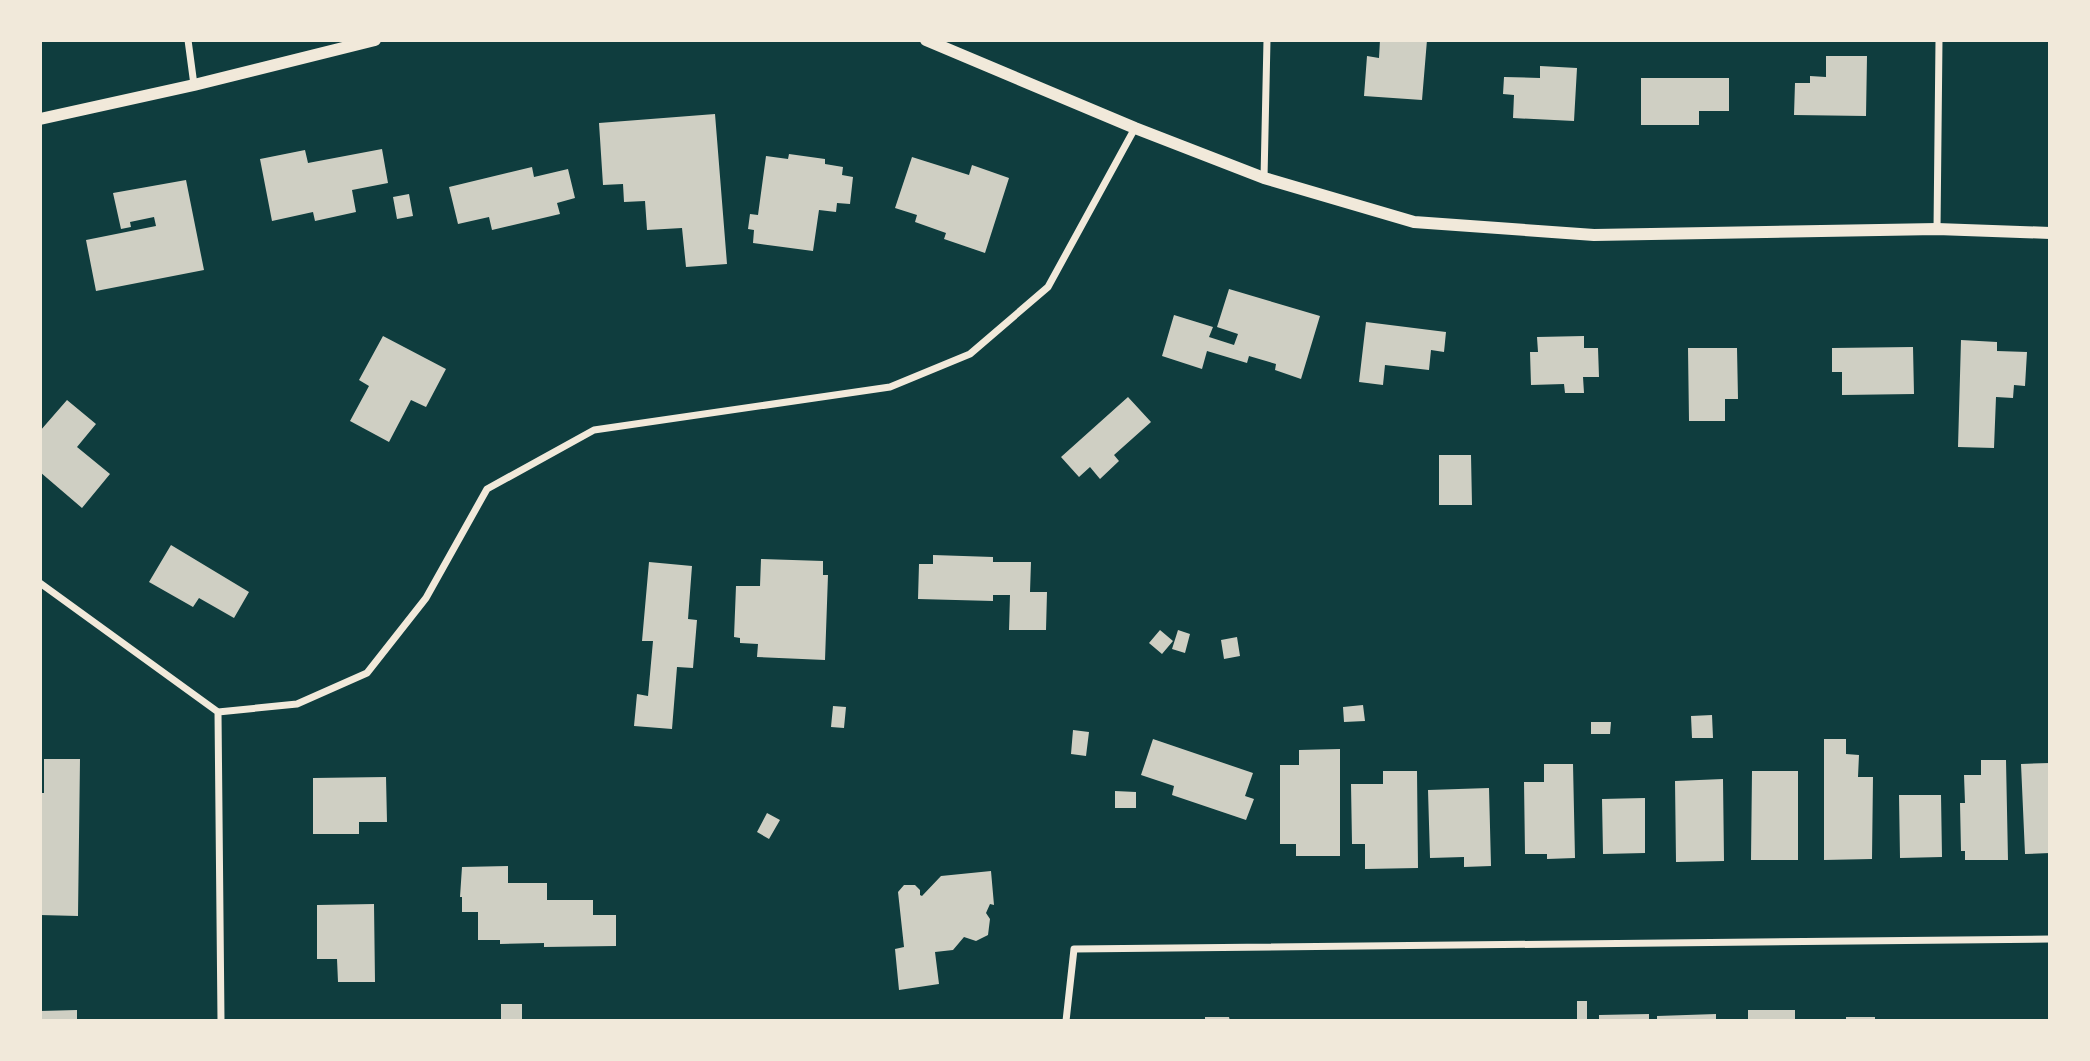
<svg xmlns="http://www.w3.org/2000/svg" width="2090" height="1061" font-family="'Noto Sans',sans-serif">
	<rect width="100%" height="100%" fill="#0f3d3e"/>
	<path fill="#cfcfc3" d="M1380 40H1427L1422 100 1364 96 1367 56 1379 58Z
		M1826 56H1867L1866 116 1794 115 1795 83H1810V76L1826 77Z
		M1540 66 1577 68 1574 121 1513 118 1514 95 1503 94 1504 77 1540 78Z
		M1641 78H1729V111H1699V125H1641Z
		M715 114 727 264 686 267 682 228 647 230 645 201 624 202 623 184 603 185 599 123Z
		M382 149 388 183 352 190 356 212 315 221 313 212 272 221 260 159 305 150 308 163Z
		M789 154 825 159V164L843 167 842 175 853 177 850 204 837 203 836 212 819 210 813 251 753 243 754 230 748 229 750 214 758 215 766 156 788 159Z
		M912 157 969 175 972 165 1009 178 985 253 944 239 946 233 915 222 917 215 895 208Z
		M532 167 534 177 568 169 575 198 557 203 560 214 492 230 489 217 458 224 449 187Z
		M186 180 204 270 96 291 86 240 156 226 154 217 130 222 131 227 121 229 113 193Z
		M409 194 413 216 397 219 393 197Z
		M1229 289 1320 316 1301 379 1275 370 1276 364 1249 356 1247 363 1207 351 1202 369 1162 356 1174 315 1213 327 1209 337 1234 345 1238 334 1217 327Z
		M1366 322 1446 332 1444 352 1431 350 1429 370 1385 365 1383 385 1359 382Z
		M383 336 446 369 426 407 411 400 389 442 350 421 369 386 359 380Z
		M1584 336V348H1598L1599 377H1583L1584 393H1565L1564 384 1531 385 1530 352H1538L1537 337Z
		M1961 340 1997 342V351L2027 352 2025 386 2014 385 2013 398 1996 397 1994 448 1958 447Z
		M1913 347 1914 394 1842 395V372H1832V348Z
		M1688 348H1737L1738 399H1725V421H1689Z
		M1128 397 1151 422 1114 455 1119 461 1100 479 1090 467 1079 477 1061 457Z
		M67 400 96 424 77 447 110 474 82 508 40 472V431Z
		M1439 455H1471L1472 505H1439Z
		M171 545 249 592 234 618 199 598 193 607 149 582Z
		M933 555 993 557V562H1031L1030 592H1047L1046 630H1009L1010 595H993V601L918 599 919 564H933Z
		M761 559 823 561V575H828L825 660 757 657 758 644 740 643V638L734 637 736 586H760Z
		M649 562 692 566 688 619 697 620 693 668 677 667 672 729 634 726 637 694 648 696 653 641H642Z
		M1160 630 1173 641 1162 654 1149 643Z
		M1178 630 1190 634 1185 653 1172 649Z
		M1237 637 1240 656 1224 659 1221 640Z
		M1363 705 1365 721 1344 722 1343 707Z
		M833 706 846 707 844 728 831 727Z
		M1712 715 1713 738H1692L1691 716Z
		M1591 722H1611L1610 734H1591Z
		M1073 730 1089 732 1086 756 1071 754Z
		M1153 739 1253 773 1245 796 1254 799 1246 820 1172 795 1174 786 1141 775Z
		M1824 739H1846V754L1859 755 1858 777H1873L1872 859 1824 860Z
		M1340 749V856H1296V844H1280V765H1299V750Z
		M44 759H80L78 916 40 915V793H44Z
		M1981 760H2006L2008 860H1965V851H1961L1960 803H1965L1964 775H1981Z
		M2050 763V853L2025 854 2021 764Z
		M1544 764H1573L1575 858 1547 859V854H1525L1524 782H1544Z
		M1383 771H1417L1418 868 1365 869V844H1352L1351 784H1383Z
		M1752 771H1798V860H1751Z
		M386 777 387 822H359V834H313V778Z
		M1723 779 1724 861 1676 862 1675 781Z
		M1489 788 1491 866 1464 867V857L1430 858 1428 790Z
		M1115 791 1136 792V808H1115Z
		M1899 795H1941L1942 857 1900 858Z
		M1645 798V853L1603 854 1602 799Z
		M767 813 780 820 769 839 757 832Z
		M508 866V883H547V900H593V915H616V946L544 947V943L500 944V940H478V912H462V897H460L462 867Z
		M991 871 994 905 990 904 986 913 990 919 988 935 976 941 964 937 953 950 935 952 939 984 899 990 895 949 904 947 898 892 904 885H915L920 890V895L922 896 941 876Z
		M374 904 375 982H338L337 959H317V905Z
		M1577 1001H1587V1020H1577Z
		M501 1004H522V1021H501Z
		M77 1010V1021H40V1011Z
		M1748 1010H1795V1021H1748Z
		M1649 1014V1021H1599V1015Z
		M1716 1014V1021H1657V1016Z
		M1205 1017H1229L1230 1021H1205Z
		M1846 1017H1875V1021H1846Z"/>
	<g fill="none" stroke-linecap="round" stroke-linejoin="round">
		<path stroke="#f1e9da" stroke-width="7" d="M188 40 194 85
			M1264 178 1267 40
			M1937 229 1939 40
			M40 583 218 712 297 704 367 673 426 598 487 489 594 430 890 387 970 354 1048 287 1135 128
			M218 712 221 1021
			M1066 1021 1074 949 2050 939"/>
		<path stroke="#f1e9da" stroke-width="12" d="M926 40 1135 128 1264 178 1414 222 1594 235 1937 229 2050 233
			M40 119 194 85 375 40"/>
	</g>
	<rect width="2090" height="1061" fill="none" stroke="#f1e9da" stroke-width="84"/>
</svg>
